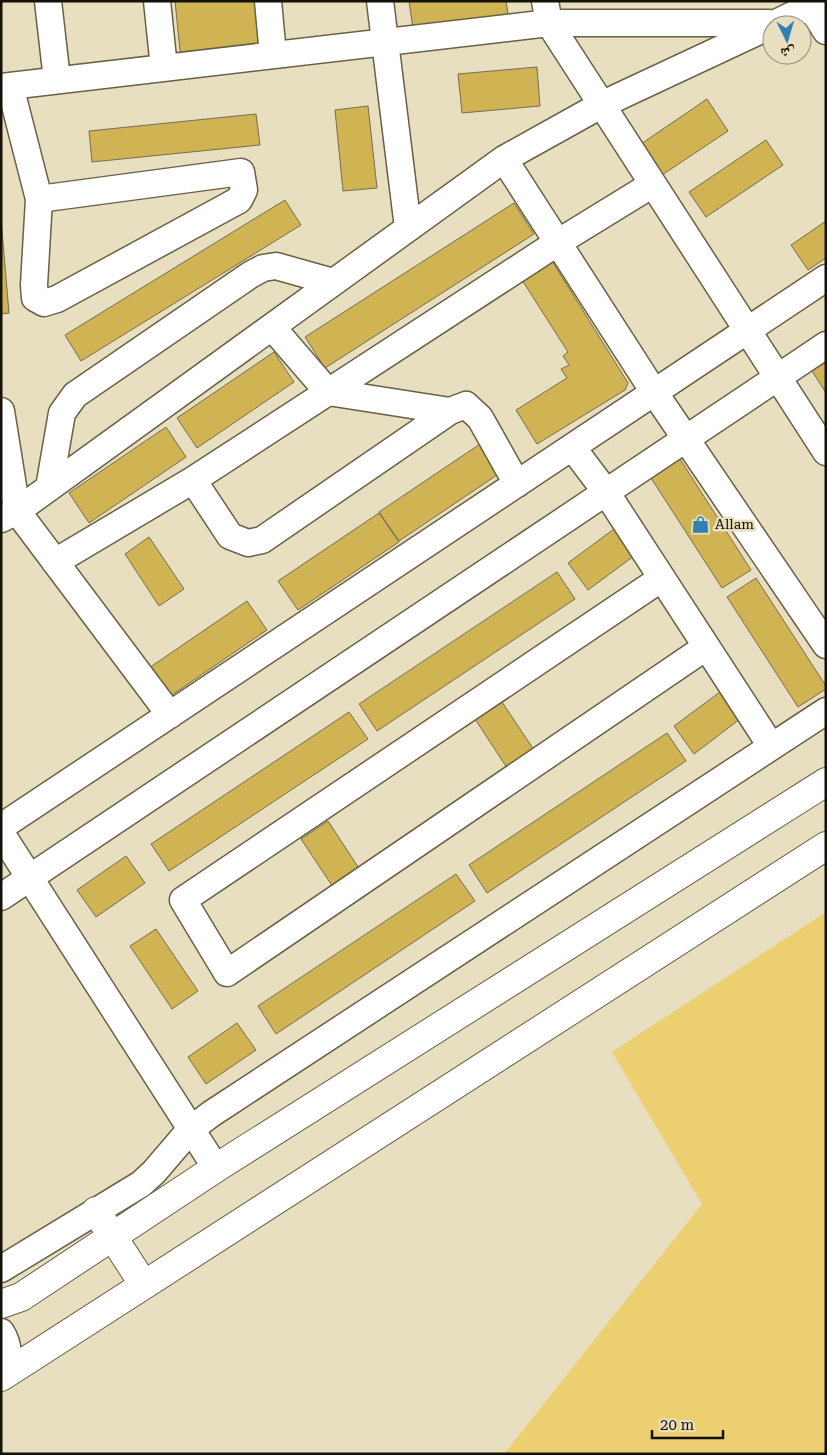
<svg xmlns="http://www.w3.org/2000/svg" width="827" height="1455" font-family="'Roboto Serif','Noto Naskh Arabic',serif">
	<rect width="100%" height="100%" fill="#e8dec0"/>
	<path fill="#ebcf70" d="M826 912V1454H504L702 1204 612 1052Z"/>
	<path fill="#d0b353" stroke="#756c51" d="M175 1H258L263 52 181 60Z
		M409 1H506L508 14 413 29Z
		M537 67 540 106 462 113 458 74Z
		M707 99 728 131 662 175 641 144Z
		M368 106 377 188 343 191 335 110Z
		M256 114 260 145 92 162 89 131Z
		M766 140 783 165 706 217 689 192Z
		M285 200 301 225 81 361 65 335Z
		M514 203 534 234 325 368 305 337Z
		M1 219 9 313 1 314Z
		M826 221V258L808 270 791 245Z
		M552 261 628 383 625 390 537 444 516 410 567 378 561 369 569 365 563 356 568 352 522 280Z
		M274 352 294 382 197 448 177 418Z
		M826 362V393L812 371Z
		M166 427 186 457 89 523 69 493Z
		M480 444 500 473 399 541 379 512Z
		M680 459 751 570 722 588 651 478Z
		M379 513 399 542 298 610 278 581Z
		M618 526 638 553 588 590 568 563Z
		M149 537 184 589 159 606 125 554Z
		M557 572 575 599 377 731 359 704Z
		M756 578 826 686V689L798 707 727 597Z
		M247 601 267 630 166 699 146 670Z
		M724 689 744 716 694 754 674 726Z
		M502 702 538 756 511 774 475 719Z
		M349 712 368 739 169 871 151 844Z
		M667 733 686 761 487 893 469 865Z
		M328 821 364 876 337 893 301 839Z
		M126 856 145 883 96 917 77 890Z
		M456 874 475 901 276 1034 258 1006Z
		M156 929 198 991 172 1009 130 946Z
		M237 1023 256 1050 206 1084 188 1057Z"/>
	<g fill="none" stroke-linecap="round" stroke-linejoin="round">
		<defs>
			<path id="minor" d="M48 1 57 80
				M157 1 164 68
				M268 1 273 55
				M380 1 408 228
				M545 1 549 23 826 452
				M810 1 811 7 826 31
				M772 25 821 1
				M10 86 39 199 241 172 244 190 239 200 57 299 44 303 35 298 34 285 39 199
				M1 87 549 23H769
				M504 159 654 392 826 645
				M272 327 328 392 450 411
				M1 411 17 511 170 715
				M572 447 606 492 771 746
				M193 480 230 536 248 543 262 540 450 411 466 405 480 418 517 484
				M49 488 62 413 75 395 250 275 263 268 276 266 333 282
				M1 519 17 511 504 159 601 105 772 25
				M55 562 193 480 557 243 653 184
				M662 578 183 900 227 973 706 647
				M1 827 826 278
				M1 833 216 1168
				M1 897 826 345
				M1 1269 141 1184 154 1172 190 1130 211 1114 826 711
				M1 1332C11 1347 8 1361 3 1376"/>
			<path id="highway" d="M96 1211 144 1285
				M1 1304 21 1297 216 1168 826 782
				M1 1377 826 846"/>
		</defs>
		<use href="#minor" stroke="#696146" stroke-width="29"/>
		<use href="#highway" stroke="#696146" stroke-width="30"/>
		<use href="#minor" stroke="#fff" stroke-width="26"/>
		<use href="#highway" stroke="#fff" stroke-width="28"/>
	</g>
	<defs>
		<symbol id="shop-bare" viewBox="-9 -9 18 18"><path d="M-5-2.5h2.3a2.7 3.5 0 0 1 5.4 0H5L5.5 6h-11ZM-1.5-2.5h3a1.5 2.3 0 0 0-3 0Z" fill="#3081b2" stroke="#e8dec0" stroke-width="2.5" paint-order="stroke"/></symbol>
	</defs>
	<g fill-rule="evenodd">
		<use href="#shop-bare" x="688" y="512" width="25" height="25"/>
	</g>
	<g text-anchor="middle" stroke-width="5" stroke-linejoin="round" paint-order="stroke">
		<g font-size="14" fill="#141107" stroke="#e8dec0" text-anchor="start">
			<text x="715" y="529">Allam</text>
		</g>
	</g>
	<rect width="827" height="1455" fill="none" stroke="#141107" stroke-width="5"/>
	<g transform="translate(787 40) rotate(175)"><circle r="24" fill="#e8dec0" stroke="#938c76"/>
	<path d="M0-4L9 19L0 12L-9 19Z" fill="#3081b2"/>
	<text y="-8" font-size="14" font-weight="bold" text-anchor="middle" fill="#141107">ش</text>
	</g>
	<path d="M652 1430v8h71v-8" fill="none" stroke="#141107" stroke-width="2.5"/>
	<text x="660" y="1430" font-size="15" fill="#141107" stroke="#e8dec0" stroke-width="4" paint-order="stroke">20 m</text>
</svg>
